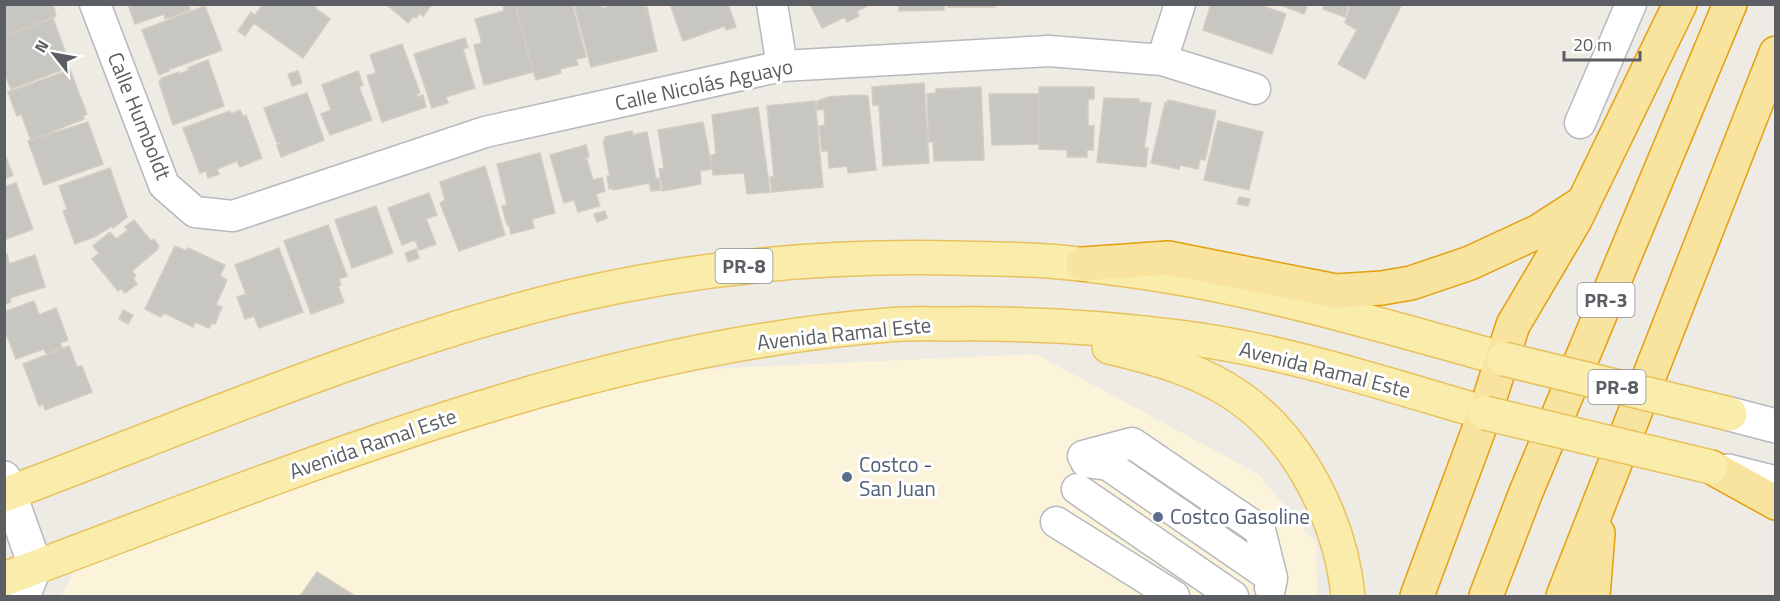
<svg xmlns="http://www.w3.org/2000/svg" width="1780" height="601" font-family="'Titillium Web',sans-serif">
	<rect width="100%" height="100%" fill="#edebe3"/>
	<path fill="#fcf4da" d="M1036 354 1258 474 1316 543 1317 596H61L87 548 600 374Z"/>
	<path fill="#c8c6c0" stroke="#d2cdc2" stroke-width="1.5" d="M4 4H53L56 16 7 35 4 29Z
		M128 4H189L190 10 165 19 164 14 135 24Z
		M263 4H317L315 8 330 19 303 58 254 23 245 36 238 31 251 12 255 15Z
		M386 4H432L423 16 420 13 416 18 414 16 408 23Z
		M503 4H515L533 72 484 85 474 45 482 43 475 19 504 11Z
		M515 4H572L586 57 576 59 578 65 560 69 561 73 536 80Z
		M574 4H601L602 9 613 4 644 5 645 8 647 7 657 51 591 67Z
		M670 4H728L736 27 726 30 725 26 683 41Z
		M810 4H871L857 11 859 16 847 22 845 17 822 28Z
		M899 4H944V10L899 11Z
		M948 4H995V7H948Z
		M1211 4H1257L1286 14 1272 54 1203 30Z
		M1278 4H1308L1304 14Z
		M1324 4H1349L1345 17 1323 9Z
		M1351 4H1402L1365 79 1338 64 1357 30 1345 23Z
		M205 6 222 50 171 69 169 68V71L159 75 142 30Z
		M53 18 69 62 65 64 67 68 11 89 4 71V36Z
		M465 38 468 47 463 49 475 88 446 97 448 103 432 108 414 54Z
		M402 44 420 93 417 94 418 97 423 95 426 107 382 122 367 76 376 73 370 55Z
		M208 60 224 106 173 125 159 82 162 78 179 72 180 74 189 70 188 68Z
		M70 70 87 114 83 116 84 119 31 140 21 114 17 116 8 92Z
		M298 71 302 83 292 86 288 74Z
		M358 71 363 85 359 87 372 120 330 135 321 114 331 110 322 85Z
		M924 83 929 163 883 166 879 105H873L872 87Z
		M981 87 984 160 934 161 933 142H929L927 94 936 93V89Z
		M1039 87H1094V99H1088V126H1094L1093 150H1087V157H1067V150L1039 149Z
		M307 93 324 140 281 157 277 145 280 144 279 142 277 143 264 108Z
		M989 94H1039V144L992 145Z
		M858 95 868 96 876 170 848 173 847 166 829 168 828 151H822L819 126 825 125 824 109 817 110V101L829 97Z
		M1104 98 1139 99V102L1151 103 1144 148H1148L1146 167 1097 162Z
		M1168 100 1216 111 1205 160 1200 159 1198 169 1180 165 1179 169 1151 163 1165 103 1167 104Z
		M815 101 823 187 772 192 770 177H774L767 106Z
		M758 107 770 192 747 194 744 173 713 175 711 155 716 154 712 115Z
		M240 110 243 117 246 115 262 158 240 167 237 161 217 169 219 174 208 178 206 171 200 173 183 128 230 111 231 114Z
		M1218 121 1263 132 1249 190 1204 180Z
		M88 122 103 164 44 185 28 141Z
		M703 122 712 169 700 171 701 184 663 191 659 169 664 168 658 130Z
		M632 131 633 135 647 132 656 179 659 178 661 190 651 191 649 183 613 190 612 188 609 189 607 176H610L603 141 605 140V137Z
		M586 145 589 157 585 158 587 160 593 180 602 178 605 191 596 194 600 206 578 212 574 200 564 203 550 155Z
		M4 152 13 175 4 179Z
		M540 153 555 213 532 219 534 228 511 234 509 225H507L502 206 507 205 497 164Z
		M485 166 505 235 459 251 440 203 445 200 440 182Z
		M110 168 127 217 113 228 112 226 94 237 75 244 63 211 67 209 59 186Z
		M16 183 33 229 4 240V187Z
		M429 193 437 215 426 219 436 244 419 250 415 240 402 245 388 208Z
		M1239 197 1250 199 1248 206 1237 204Z
		M376 206 393 253 352 268 335 220Z
		M605 211 607 218 597 222 594 214Z
		M134 220 151 241 154 239 159 246 157 248 158 249 132 271 136 276 133 278 137 284 125 293 121 289 118 291 92 259 99 253 93 246 110 232 116 239 128 230 125 227Z
		M328 225 347 276 339 279 341 285 338 287 344 302 311 314 284 241Z
		M175 246 186 251 188 248 225 265 220 276 227 280 216 305 222 307 215 324 212 323 209 328 195 322 193 327 164 313 161 317 145 309Z
		M279 248 303 312 259 328 254 316 245 319 237 297 246 294 235 265Z
		M416 249 419 258 408 262 405 253Z
		M7 254 9 264 35 255 45 287 10 298 11 302 4 304V255Z
		M34 301 39 315 56 308 68 340 60 343 62 348 46 354 44 349 16 359 4 328V312Z
		M123 310 133 315 128 324 119 319Z
		M69 346 77 367 82 366 92 392 45 410 43 404 39 406 23 364Z
		M317 572 355 596H300Z"/>
	<g fill="none" stroke-linecap="round" stroke-linejoin="round">
		<defs>
			<path id="minor" d="M95 4 164 185 195 212 233 216 485 132 782 66 1049 51 1162 60 1255 89
				M772 4 782 66
				M1162 60 1180 4
				M1580 123 1631 4
				M1083 456 1132 443 1260 530 1272 578
				M1086 462 1108 465 1272 578 1270 588
				M1077 489 1233 596
				M1056 522 1174 596
				M25 596 36 568"/>
			<path id="tertiary" d="M1730 414 1776 426
				M1728 471 1776 483
				M4 478 36 568"/>
			<path id="primary" d="M1109 347C1155 358 1201 370 1240 398 1301 441 1341 523 1348 596
				M4 495C190 425 375 344 569 297 696 267 825 255 955 258 999 259 1043 259 1087 265 1138 271 1190 279 1240 290 1329 309 1416 335 1504 359
				M4 579C291 473 580 349 888 325 908 323 929 324 950 324 1027 323 1103 327 1180 337 1284 350 1385 384 1485 413"/>
			<path id="trunk" d="M1083 264 1168 258 1336 291 1382 288 1411 283 1470 263 1539 231 1581 204
				M1711 467 1776 503
				M1417 596 1485 413 1513 325 1575 220 1680 4
				M1486 596 1526 492 1730 4
				M1563 596 1776 53
				M1593 596 1598 533"/>
		</defs>
		<use href="#minor" stroke="#b6b9bd" stroke-width="33"/>
		<use href="#tertiary" stroke="#b6b9bd" stroke-width="36"/>
		<use href="#primary" stroke="#e9c260" stroke-width="36"/>
		<use href="#trunk" stroke="#e49f0d" stroke-width="36"/>
		<use href="#minor" stroke="#fff" stroke-width="30"/>
		<use href="#tertiary" stroke="#fff" stroke-width="33"/>
		<use href="#primary" stroke="#faedab" stroke-width="33"/>
		<use href="#trunk" stroke="#f8e49e" stroke-width="33"/>
		<defs>
			<path id="primary-bridge" d="M1504 359 1730 414
				M1485 413 1711 467"/>
		</defs>
		<use href="#primary-bridge" stroke="#e9c260" stroke-width="36" stroke-linecap="butt"/>
		<use href="#primary-bridge" stroke="#faedab" stroke-width="33"/>
	</g>
	<g fill="#5c6f8a" stroke="#fff" stroke-width="2">
		<circle cx="847" cy="477" r="6"/>
		<circle cx="1158" cy="517" r="6"/>
	</g>
	<g text-anchor="middle" stroke-width="6" stroke-linejoin="round" paint-order="stroke">
		<g fill="#fff" stroke="#8c8f92" stroke-width="1.5">
			<rect x="715.5" y="249" width="57" height="34" rx="4.5"/>
			<rect x="1577.5" y="283" width="57" height="34" rx="4.5"/>
			<rect x="1588.5" y="370" width="57" height="34" rx="4.5"/>
		</g>
		<g font-size="20" font-weight="bold" fill="#5b5f63">
			<text x="744" y="273">PR-8</text>
			<text x="1606" y="307">PR-3</text>
			<text x="1617" y="394">PR-8</text>
		</g>
		<g font-size="21" fill="#5b5f63" stroke="#fff">
			<text transform="translate(704 85) rotate(-12)" y="7">Calle Nicolás Aguayo</text>
			<text transform="translate(139 116) rotate(68)" y="7">Calle Humboldt</text>
			<text transform="translate(844 334) rotate(-6)" y="7">Avenida Ramal Este</text>
			<text transform="translate(1325 370) rotate(14)" y="7">Avenida Ramal Este</text>
			<text transform="translate(373 444) rotate(-19)" y="7">Avenida Ramal Este</text>
		</g>
		<g font-size="21" fill="#4e5e75" stroke="#fff" text-anchor="start">
			<text x="859" y="472">Costco -<tspan x="859" dy="24">San Juan</tspan></text>
			<text x="1170" y="524">Costco Gasoline</text>
		</g>
	</g>
	<rect width="1780" height="601" fill="none" stroke="#5b5f63" stroke-width="12"/>
	<g transform="translate(54 54) rotate(301)" stroke="#ffffff" stroke-width="4.5" paint-order="stroke">
	<path d="M0-4.5L10 22L0 15L-10 22Z" fill="#5b5f63"/>
	<text y="-9" font-size="16" font-weight="bold" text-anchor="middle" fill="#5b5f63">N</text>
	</g>
	<path d="M1564 51v9h76v-9" fill="none" stroke="#5b5f63" stroke-width="3"/>
	<text x="1573" y="51" font-size="18" fill="#5b5f63" stroke="#ffffff" stroke-width="4.5" paint-order="stroke">20 m</text>
</svg>
